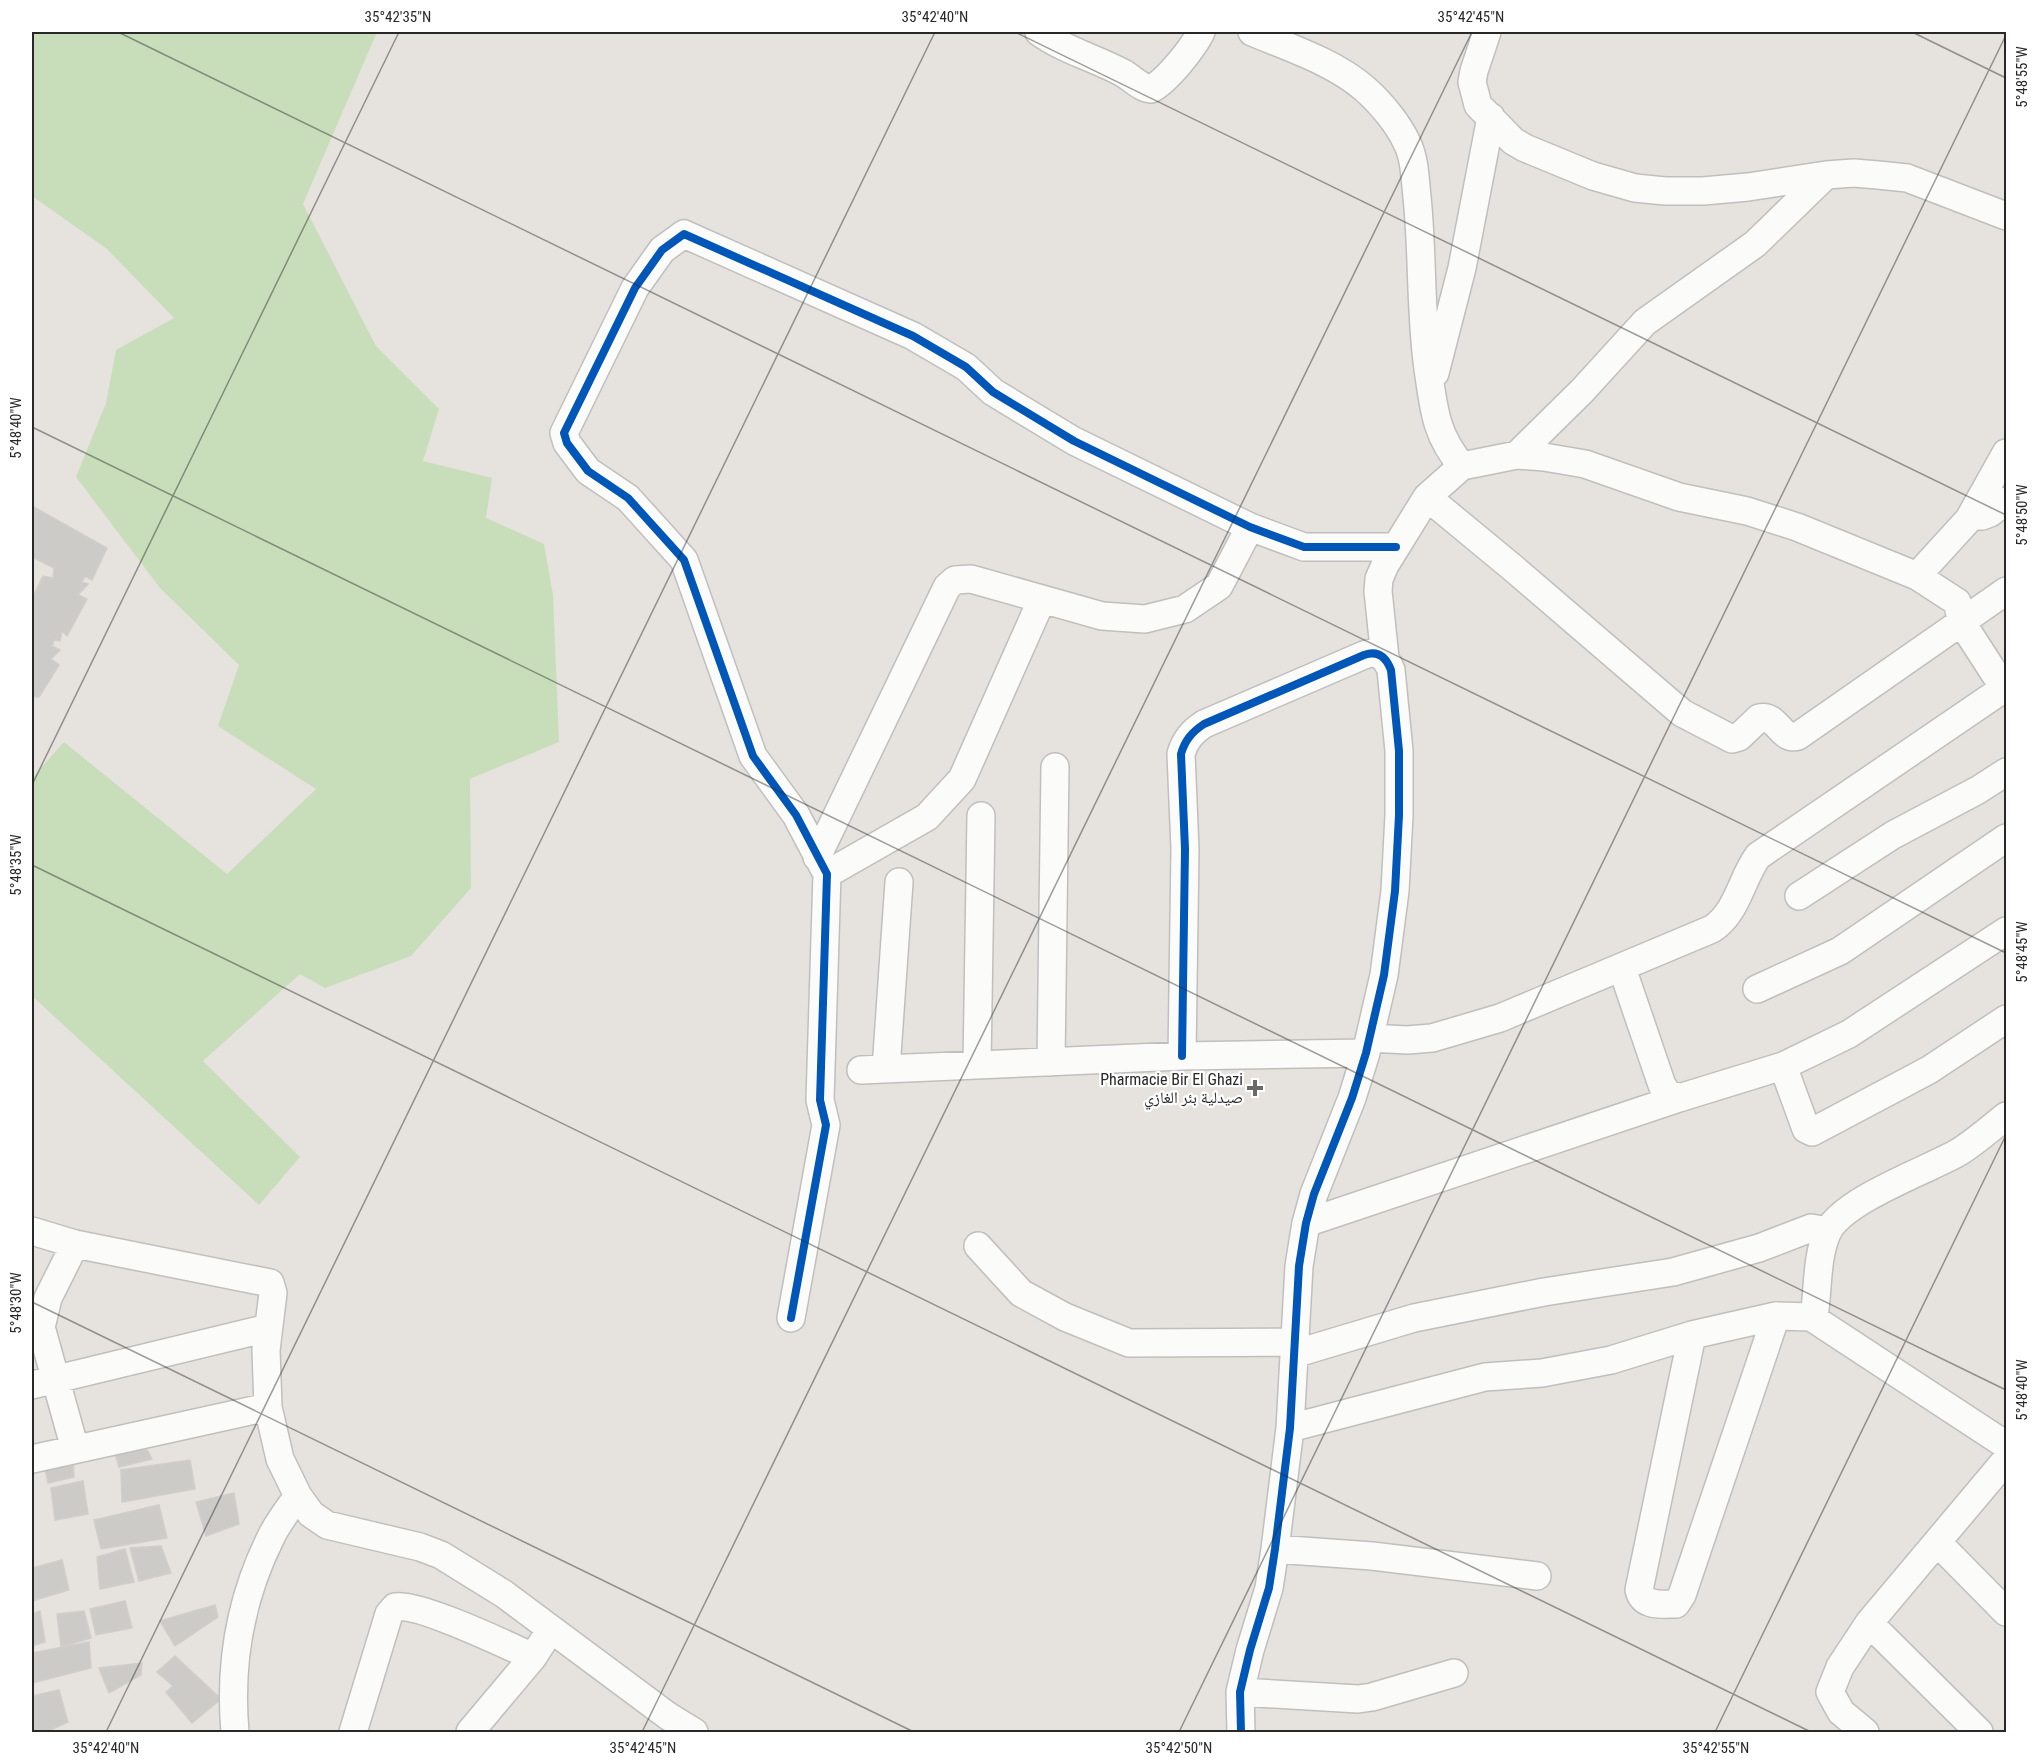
<svg xmlns="http://www.w3.org/2000/svg" width="2038" height="1764" font-family="'Roboto Condensed','Noto Naskh Arabic',sans-serif">
	<rect width="100%" height="100%" fill="#e6e3de"/>
	<path fill="#c8deba" d="M32 32H377L303 204 376 346 439 409 423 461 492 478 486 518 544 544 553 595 559 742 470 779 471 888 411 956 325 988 300 974 203 1061 300 1157 259 1205 32 996V778L64 742 227 874 316 789 218 726 239 665 160 588 76 477 106 403 116 350 174 318 107 249 32 196Z"/>
	<path fill="#cdcbc8" stroke="#d1ceca" stroke-width="1.5" d="M32 506 107 548 92 580 85 576 82 582 88 584 78 595 87 599 67 636 62 631 60 641 54 640 52 646 60 650 51 659 59 665 39 697H32V599L43 576 53 578 54 568 32 557Z
		M143 1442 152 1459 119 1467 114 1450Z
		M73 1459 74 1477 48 1483 44 1464Z
		M190 1460 195 1489 122 1502 121 1470Z
		M83 1481 88 1514 55 1520 51 1488Z
		M234 1493 239 1524 206 1536 196 1502Z
		M159 1505 167 1538 101 1549 94 1520Z
		M161 1546 171 1573 139 1581 130 1548Z
		M125 1549 134 1582 100 1589 97 1557Z
		M62 1560 69 1590 32 1601V1568Z
		M125 1601 132 1628 96 1635 90 1609Z
		M215 1605 218 1617 175 1646 160 1621Z
		M40 1611 45 1642 32 1646V1614Z
		M84 1611 91 1638 61 1647 57 1614Z
		M89 1642 91 1668 32 1683V1653Z
		M175 1656 221 1699 192 1723 166 1692 173 1686 157 1672Z
		M142 1663 141 1675 109 1693 99 1668Z
		M59 1690 68 1722 46 1732H32V1696Z"/>
	<g fill="none" stroke-linecap="round" stroke-linejoin="round">
		<defs>
			<path id="minor" d="M1039 32C1064 50 1095 58 1123 73 1132 78 1140 88 1151 89 1167 81 1193 48 1201 32
				M1252 32C1290 48 1334 62 1365 89 1381 103 1399 125 1407 143 1415 159 1415 179 1417 197 1423 254 1420 312 1428 369 1434 409 1435 434 1462 466L1517 455 1544 457 1585 464 1679 497 1747 511 1797 527 1917 576 1957 602 1962 623 2004 688
				M1487 32 1474 71 1472 82 1478 105 1513 141 1525 148 1593 176 1635 188 1665 191H1703L1748 187 1826 175 1854 173 1878 175 1907 178 2006 216
				M1435 373 1462 268 1491 117
				M1517 455 1582 391 1645 322 1755 244 1826 175
				M1427 497 1513 568 1682 713 1732 739 1739 737 1759 718C1777 713 1781 742 1798 736L2006 591
				M1975 510 1982 516 1990 513 2006 501
				M1917 576 1969 519 2006 453
				M1385 658 1378 591 1379 579 1385 565 1427 497 1462 466
				M817 857 947 587 955 580 971 579 1102 616 1145 619 1185 609 1219 586 1250 527
				M827 874 927 817 962 779 1042 599
				M1799 896 1893 835 1978 790 2006 772
				M1622 968 1662 1085 1667 1093 1679 1098 1783 1066 1849 1034 2006 931
				M1757 989 1840 951 2006 838
				M1370 1038 1407 1040 1432 1038 1500 1018 1712 929C1738 912 1741 879 1758 856L2006 687
				M1182 1056 1185 849 1181 754C1185 740 1192 732 1204 724L1364 655C1378 650 1386 657 1391 670L1399 751V815L1395 891 1384 975 1366 1053 1352 1098 1314 1194 1306 1223 1299 1266 1290 1428 1275 1549 1269 1588 1250 1650 1240 1692 1241 1732
				M1051 1062 1055 767
				M977 1065 981 816
				M1783 1066 1806 1129 1812 1132 1929 1070 2006 1019
				M886 1069 899 882
				M861 1070 1182 1056 1366 1053
				M1306 1223 1679 1098
				M32 1231 75 1244 270 1283 273 1293 266 1350 268 1407 280 1459 298 1496 311 1514 327 1525 420 1547 441 1555 504 1594 668 1716 694 1732
				M978 1246 1021 1293 1065 1317 1129 1343 1295 1342
				M1811 1317 2006 1445
				M791 1318 826 1125 820 1100 827 874 796 815 753 756 684 560 628 498 588 471 567 443 564 433 635 288 662 250 684 234 913 336 966 367 993 392 1074 441 1250 527 1304 547H1396
				M1692 1335 1639 1590C1643 1607 1661 1604 1676 1604L1682 1595 1776 1316
				M1294 1354 1414 1318 1544 1292 1673 1272 1759 1248 1811 1228 1828 1231
				M32 1385 268 1328
				M1290 1428 1485 1377 1542 1373 1611 1360 1692 1335 1776 1316 1811 1317 1815 1309C1818 1285 1817 1256 1827 1233 1842 1200 1926 1171 1959 1152 1975 1142 1991 1128 2006 1116
				M75 1449 41 1327 48 1298 75 1244
				M32 1459 268 1407
				M1937 1542 2006 1612
				M1275 1549 1372 1556 1537 1576
				M1869 1623 1979 1732
				M1240 1692 1358 1699 1372 1697 1454 1673
				M235 1732C229 1664 241 1596 272 1535 279 1521 289 1508 298 1496
				M353 1732 389 1614 395 1607C417 1602 509 1646 533 1657L551 1629
				M470 1732 533 1657
				M1865 1732 1841 1712 1830 1692 1840 1667 1869 1623 2006 1460"/>
		</defs>
		<use href="#minor" stroke="#c0bfbf" stroke-width="30"/>
		<use href="#minor" stroke="#fbfbfa" stroke-width="27"/>
		<defs>
			<path id="cycleway" d="M1182 1056 1185 849 1181 754C1185 740 1192 732 1204 724L1364 655C1378 650 1386 657 1391 670L1399 751V815L1395 891 1384 975 1366 1053 1352 1098 1314 1194 1306 1223 1299 1266 1290 1428 1275 1549 1269 1588 1250 1650 1240 1692 1241 1732
				M791 1318 826 1125 820 1100 827 874 796 815 753 756 684 560 628 498 588 471 567 443 564 433 635 288 662 250 684 234 913 336 966 367 993 392 1074 441 1250 527 1304 547H1396"/>
		</defs>
		<use href="#cycleway" stroke="#fff" stroke-width="11"/>
		<use href="#cycleway" stroke="#0057b8" stroke-width="8"/>
	</g>
	<path fill="none" stroke="#282828" stroke-width="1.5" stroke-opacity="0.45" d="M118 32 2006 953M1015 32 2006 515M1912 32 2006 78M32 427 2006 1390M32 785 399 32M32 865 1811 1732M32 1302 914 1732M106 1732 935 32M642 1732 1472 32M1179 1732 2006 35M1715 1732 2006 1135"/>
	<path fill="#6a6968" stroke="#fff" stroke-width="2" d="M1252 1079h6v6h6v6h-6v6h-6v-6h-6v-6h6z"/>
	<g text-anchor="middle" stroke-width="4.5" stroke-linejoin="round" paint-order="stroke">
		<g font-size="16" fill="#282828" stroke="#fff" text-anchor="end">
			<text x="1243" y="1085">Pharmacie Bir El Ghazi<tspan x="1243" dy="18">صيدلية بئر الغازي</tspan></text>
		</g>
	</g>
	<rect width="2038" height="1764" fill="none" stroke="#ffffff" stroke-width="66"/>
	<rect x="33" y="33" width="1972" height="1698" fill="none" stroke="#282828" stroke-width="2"/>
	<g font-size="15" text-anchor="middle" fill="#282828">
		<text x="398" y="22">35°42'35"N</text>
		<text x="935" y="22">35°42'40"N</text>
		<text x="1471" y="22">35°42'45"N</text>
		<text transform="translate(2022 77) rotate(-90)" y="5">5°48'55"W</text>
		<text transform="translate(16 428) rotate(-90)" y="5">5°48'40"W</text>
		<text transform="translate(2022 515) rotate(-90)" y="5">5°48'50"W</text>
		<text transform="translate(16 865) rotate(-90)" y="5">5°48'35"W</text>
		<text transform="translate(2022 952) rotate(-90)" y="5">5°48'45"W</text>
		<text transform="translate(16 1303) rotate(-90)" y="5">5°48'30"W</text>
		<text transform="translate(2022 1390) rotate(-90)" y="5">5°48'40"W</text>
		<text x="106" y="1753">35°42'40"N</text>
		<text x="643" y="1753">35°42'45"N</text>
		<text x="1179" y="1753">35°42'50"N</text>
		<text x="1716" y="1753">35°42'55"N</text>
	</g>
</svg>
